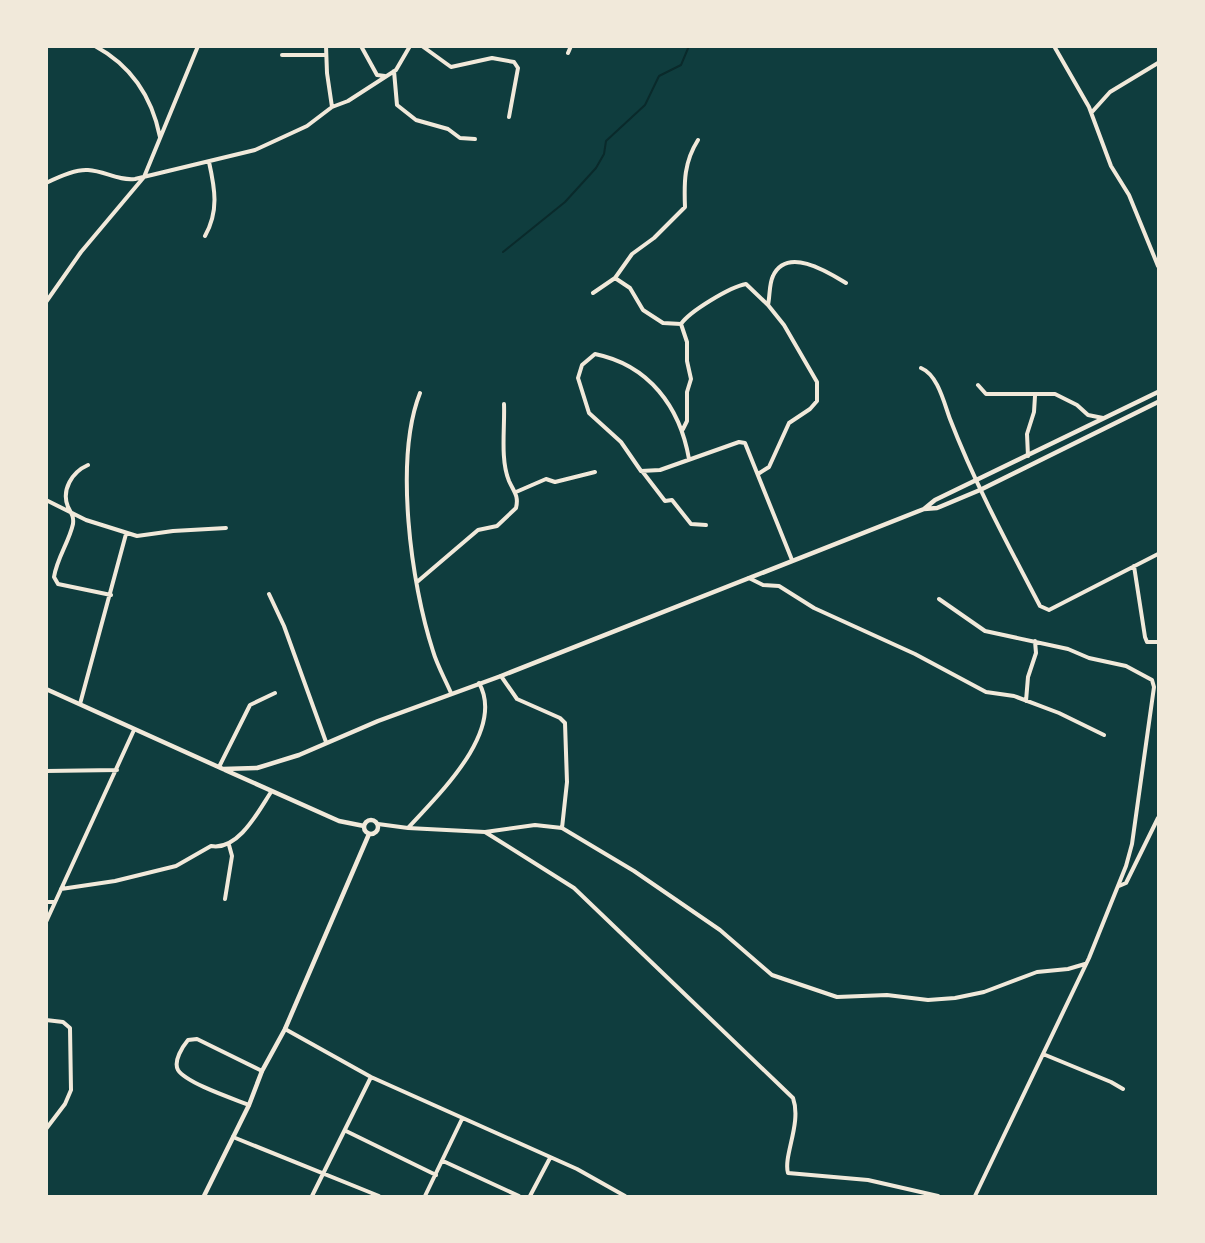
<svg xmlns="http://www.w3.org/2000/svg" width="1205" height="1243" font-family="Arial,sans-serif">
	<rect width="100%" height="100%" fill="#0f3d3e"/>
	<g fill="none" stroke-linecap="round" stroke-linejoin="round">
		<path stroke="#0a2a2b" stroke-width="2" d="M503 252 565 202 596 168 604 154 606 141 645 105 659 76 681 65 689 46"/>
		<path stroke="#f1e9da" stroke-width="4" d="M95 46C132 66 152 97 160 137
			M326 46 327 73 332 107
			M361 46 377 75 385 76
			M422 46 451 67 492 58 514 62 518 68 509 117
			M1054 46 1089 107 1111 166 1129 195 1158 266
			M568 53 571 46
			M282 55H326
			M394 71 397 105 416 120 448 129 460 138 475 139
			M1092 112 1110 92 1158 63
			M46 183C58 177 75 169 88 170 105 171 118 181 135 179L255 150 307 126 332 107 348 101 396 70 410 46
			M205 236C219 211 215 189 209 162
			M615 278 630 288 643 310 663 323 681 324
			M593 293 615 278 632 254 654 238 685 207C684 182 684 162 698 140
			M46 302 81 252 144 177 198 46
			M768 305C770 296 769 284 773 276 787 246 828 272 846 283
			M921 368C938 375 944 403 950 419 975 484 1008 545 1040 606L1049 610 1158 554
			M978 385 986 394H1055L1077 405 1088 415 1103 418
			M420 393C394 459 411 584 433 651 437 665 445 679 451 693
			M683 429 687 421V392L691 379 687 361V342L681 324C690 311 730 287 746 284L768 305 784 325 817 382V401L810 409 789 423 769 467 758 474
			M1028 456 1027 434 1034 412 1035 396
			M689 459C680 407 649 365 595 354L582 365 578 378 589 413 621 442 641 471 660 470 739 442 745 443 792 560
			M88 465C72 472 61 490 68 507 71 513 74 516 73 524 69 542 57 558 54 577L58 584 111 595
			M642 471 665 501 672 500 691 524 706 525
			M516 492 546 479 555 482 595 472
			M46 500 86 520 137 536 173 531 226 528
			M1134 566 1145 637 1147 642H1158
			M749 578 763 585 779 586 814 608 915 654 986 692 1014 696 1059 713 1104 735
			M417 582 478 530 497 526 516 508C519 496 514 492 509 481 500 459 505 428 504 404
			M269 594 284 626 326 742
			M939 599 985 631 1068 649 1089 658 1126 666 1152 680 1154 687 1132 844 1126 866 1089 958 975 1196
			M501 676 517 699 560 718 565 723 567 782 562 828
			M1026 701 1028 677 1036 653 1035 641
			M80 704 126 534
			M219 767 250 705 275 693
			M46 771 117 770
			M378 824 408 828 485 832 535 825 562 828 634 871 720 930 772 975 837 997 887 995 928 1000 955 998 984 992 1037 972 1068 969 1085 964
			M408 828C438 795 506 731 479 683
			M485 832 574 888 793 1098C802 1123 783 1156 788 1173L868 1180 938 1196
			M1119 886 1126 883 1158 818
			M61 889 115 881 176 866 211 846C238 851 258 812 271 792
			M225 899 232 856 229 845
			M46 902H55
			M46 922 134 730
			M46 1020 63 1022 70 1028 71 1090 65 1104 46 1129
			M285 1029 371 1077 577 1169 625 1196
			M1043 1054 1111 1082 1123 1089
			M249 1105C234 1099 186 1083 178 1070 173 1061 183 1046 188 1040L197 1039 262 1071
			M346 1131 436 1175
			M233 1137 379 1196
			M443 1161 519 1196
			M312 1196 371 1077
			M425 1196 462 1119
			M530 1196 550 1158"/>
		<path stroke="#f1e9da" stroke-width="4.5" d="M924 509 937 508 980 490 1158 402
			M46 689 223 769 257 768 299 755 378 721 501 676 924 509 935 500 1158 392
			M225 770 339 821 364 826
			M364 827a7 7 0 1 1 14 0a7 7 0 1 1-14 0Z
			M204 1196 249 1105 262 1071 285 1029 369 834"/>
	</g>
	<rect width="1205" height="1243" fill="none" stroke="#f1e9da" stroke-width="96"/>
</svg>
